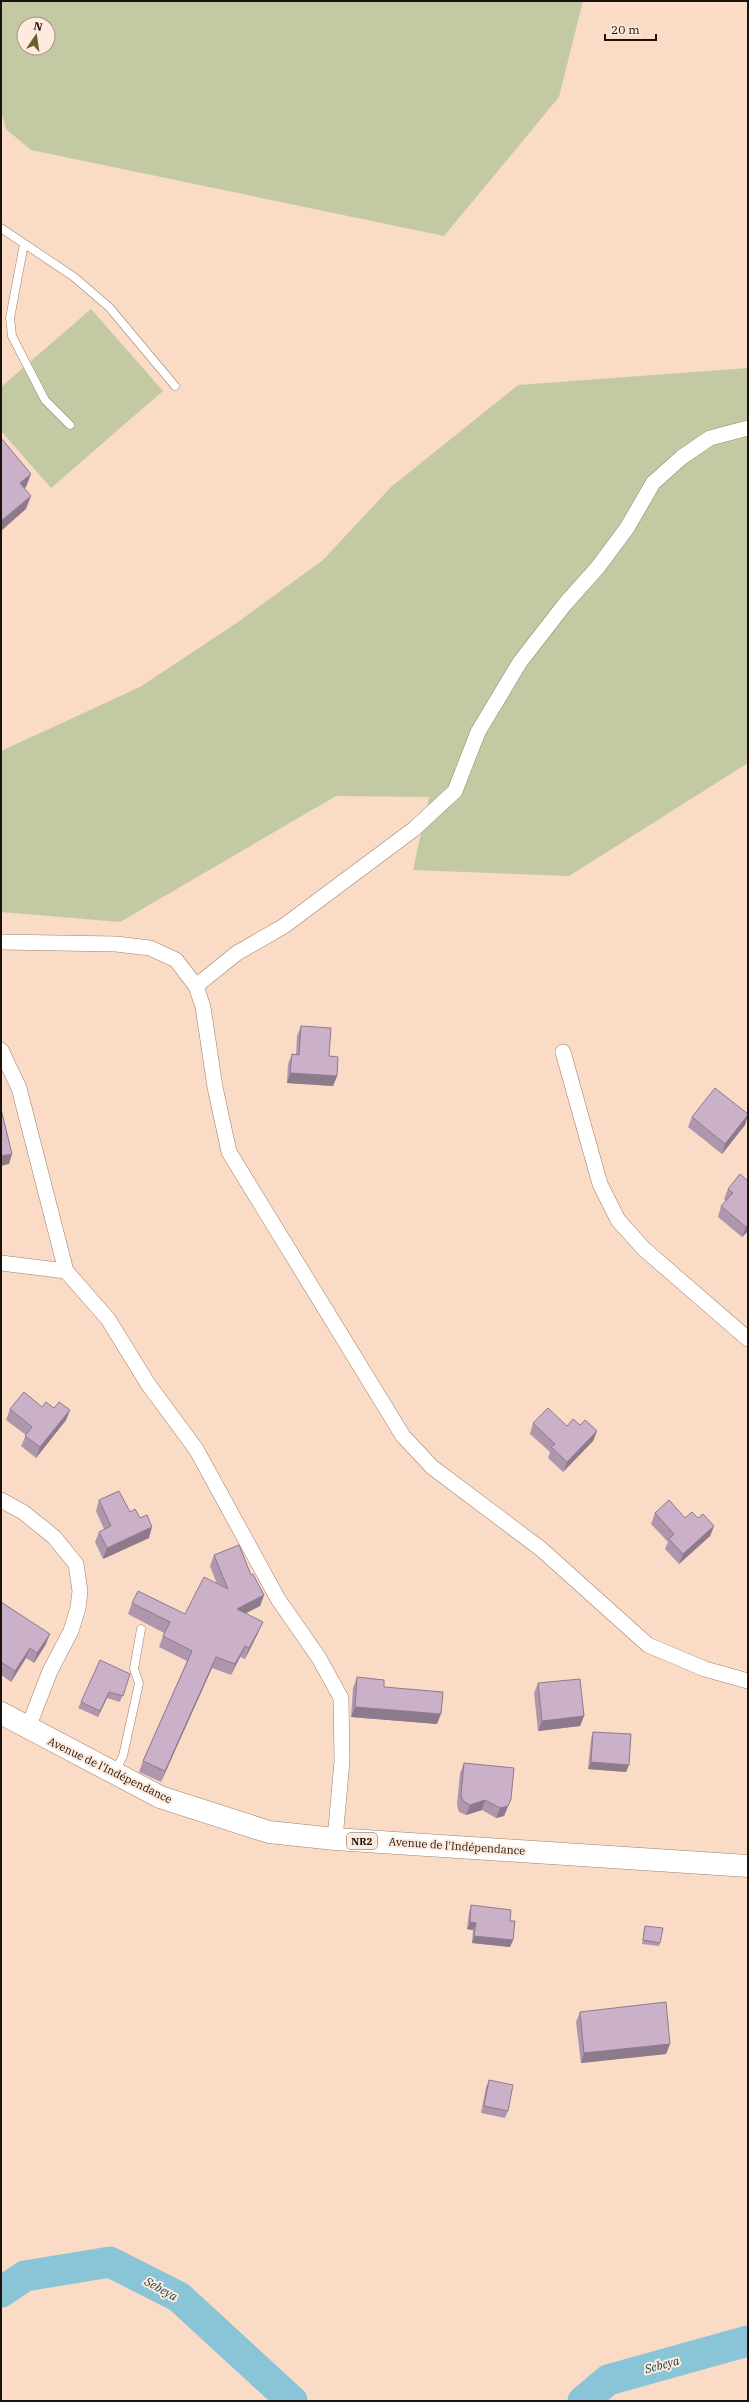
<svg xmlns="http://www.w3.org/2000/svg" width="749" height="2402" font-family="'IBM Plex Serif',serif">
	<rect width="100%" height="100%" fill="#fadbc6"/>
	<path fill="#c3caa3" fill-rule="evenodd" d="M1 1H583L559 97 444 236 31 150 6 129 1 111ZM24 24H48V48H24Z
		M91 309 163 391 51 488 1 431V387Z
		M748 368V763L569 876 413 870 429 797 336 796 120 922 1 912V751L140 687 238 622 323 560 391 487 518 385Z"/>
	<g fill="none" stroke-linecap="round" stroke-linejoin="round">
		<path stroke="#89c5d7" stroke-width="31" d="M1 2292 25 2276 110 2262 179 2297 292 2401
			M583 2401 608 2380 748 2341"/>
		<defs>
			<path id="service" d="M1 228 74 277 109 307 175 386
				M24 244 10 318 12 336 45 400 70 425
				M114 1773 123 1756 139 1683 134 1669 141 1629"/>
			<path id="minor" d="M1 942 116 944 150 948 176 960 196 986 203 1007 215 1087 229 1152 403 1436 432 1467 541 1549 648 1645 705 1669 748 1681
				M196 986 237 953 284 926 414 829 455 791 478 732 520 662 565 604 598 567 627 528 653 483 682 457 710 438 748 428
				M1 1050 19 1088 66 1271 108 1319 148 1384 196 1449 278 1599 319 1658 341 1698 342 1761 335 1839
				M563 1052 600 1184 618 1220 644 1249 748 1339
				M1 1263 66 1271
				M1 1500 23 1512 54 1537 76 1564 80 1591 78 1608 71 1631 50 1671 28 1728"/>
			<path id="trunk" d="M1 1713 160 1797 269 1832 335 1839 748 1866"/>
		</defs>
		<use href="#service" stroke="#9d816d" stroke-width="9"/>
		<use href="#minor" stroke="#9d816d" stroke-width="16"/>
		<use href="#trunk" stroke="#9d816d" stroke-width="23"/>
		<use href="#service" stroke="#fff" stroke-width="8"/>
		<use href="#minor" stroke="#fff" stroke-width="15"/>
		<use href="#trunk" stroke="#fff" stroke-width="22"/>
	</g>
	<path fill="#ae97ad" d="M301 1026 329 1056 337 1076 333 1086 287 1083 288 1064 292 1054H296L297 1036Z
		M748 1115 745 1125 722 1154 688 1127 692 1117Z
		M740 1174 748 1231 742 1237 718 1217 721 1206 726 1201 724 1199 728 1189Z
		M42 1407 70 1410 66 1420 36 1458 21 1446 26 1435 6 1420 10 1409Z
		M533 1423 567 1426 580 1425 597 1431 593 1441 563 1472 548 1458 550 1452 530 1434Z
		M99 1500 130 1512 140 1518 149 1538 103 1559 95 1542 99 1532 104 1529 96 1511Z
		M655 1513 685 1518H698L714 1526 710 1536 679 1564 665 1549 668 1542 651 1524Z
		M214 1555 251 1575 264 1595 260 1606 246 1613 258 1633 245 1659 240 1657 231 1675 212 1668 161 1782 139 1772 143 1761 187 1661 159 1647 164 1633 128 1614 132 1603 185 1614 217 1584 210 1566Z
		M1 1602 46 1644 34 1663 26 1658 11 1682 1 1675Z
		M130 1674 120 1702 107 1698 98 1717 78 1708 81 1702Z
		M357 1677 437 1724 351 1717 353 1688Z
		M538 1683 584 1716 580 1726 538 1731 534 1693Z
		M593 1732 626 1772 588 1769 591 1739Z
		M464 1763 507 1809 504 1816 496 1818 482 1810 466 1815 459 1812 457 1805 460 1773Z
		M471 1905 510 1921 513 1940 510 1947 472 1943 473 1930 467 1929 469 1912Z
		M645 1926 660 1943 659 1946 642 1944 644 1929Z
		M580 2012 670 2044 666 2054 581 2063 576 2022Z
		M489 2080 508 2111 505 2118 481 2113 486 2087Z"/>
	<path fill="#8d7b8d" d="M31 474 26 487 15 496 20 483Z
		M31 496 26 509 1 531V521Z
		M290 1073 337 1076 333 1086 287 1083Z
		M748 1115 745 1125 722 1154 725 1144Z
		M12 1154 9 1164 1 1166V1156Z
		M748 1225V1231L742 1237 746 1227Z
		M70 1410 66 1420 36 1458 40 1447Z
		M597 1431 593 1441 563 1472 567 1462Z
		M714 1526 710 1536 679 1564 683 1554Z
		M152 1527 149 1538 103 1559 107 1548Z
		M264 1595 260 1606 233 1620 237 1609Z
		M263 1622 258 1633 245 1659 249 1648Z
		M50 1634 46 1644 34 1663 37 1653Z
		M245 1646 240 1657 231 1675 235 1664Z
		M30 1648 26 1658 11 1682 15 1671Z
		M216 1657 212 1668 161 1782 165 1771Z
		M109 1692 107 1698 98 1717 100 1711Z
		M355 1707 441 1714 437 1724 351 1717Z
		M584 1716 580 1726 538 1731 542 1721Z
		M591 1762 629 1765 626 1772 588 1769Z
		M511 1799 504 1816 496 1818 500 1808Z
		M485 1800 482 1810 466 1815 470 1805Z
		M470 1922 476 1923 473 1930 467 1929Z
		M474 1936 513 1940 510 1947 472 1943Z
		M670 2044 666 2054 581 2063 584 2053Z"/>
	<path fill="#cab0c9" stroke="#8d7b8d" d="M1 438 31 474 20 483 31 496 1 521Z
		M301 1026 331 1028 329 1056 338 1057 337 1076 290 1073 292 1054 299 1055Z
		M715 1088 748 1114V1115L725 1144 692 1117Z
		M1 1109 12 1154 1 1156Z
		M740 1174 748 1181V1225L746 1227 721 1206 733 1193 728 1189Z
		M24 1392 42 1407 46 1402 54 1408 59 1402 70 1410 40 1447 25 1436 32 1427 10 1409Z
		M548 1408 567 1426 573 1419 580 1425 585 1420 597 1431 567 1462 551 1447 555 1444 533 1423Z
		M119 1491 130 1512 135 1509 140 1518 147 1515 152 1527 107 1548 99 1532 111 1526 99 1500Z
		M669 1500 685 1518 692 1512 698 1518 703 1514 714 1526 683 1554 669 1539 674 1534 655 1513Z
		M239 1545 251 1575 253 1574 264 1595 237 1609 263 1622 249 1648 245 1646 235 1664 216 1657 165 1771 143 1761 192 1651 163 1636 170 1622 132 1603 138 1591 185 1614 204 1577 228 1589 214 1555Z
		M1 1602 50 1634 37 1653 30 1648 15 1671 1 1662Z
		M100 1660 130 1674 123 1696 109 1692 100 1711 81 1702Z
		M357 1677 384 1680V1687L443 1692 441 1714 355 1707Z
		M580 1679 584 1716 542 1721 538 1683Z
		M593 1732 631 1734 629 1765 591 1762Z
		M464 1763 514 1768 511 1799 508 1806 500 1808 485 1800 470 1805 463 1801 461 1795Z
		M471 1905 511 1910 510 1921H515L513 1940 474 1936 476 1923 470 1922Z
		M645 1926 663 1928 660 1943 643 1940Z
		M666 2002 670 2044 584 2053 580 2012Z
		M489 2080 513 2085 508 2111 484 2106Z"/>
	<g text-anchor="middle" stroke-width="4" stroke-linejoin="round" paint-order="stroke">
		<rect fill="#feebde" stroke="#60534a" stroke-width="1" x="347" y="1833" width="30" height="16" rx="3"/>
		<g font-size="10" font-weight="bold" fill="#1c120a">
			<text x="362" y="1845">NR2</text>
		</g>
		<g font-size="11" fill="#1c120a" stroke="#feebde">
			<text transform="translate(110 1770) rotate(26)" y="4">Avenue de l'Indépendance</text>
			<text transform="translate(457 1846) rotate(4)" y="4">Avenue de l'Indépendance</text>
		</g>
		<g font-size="12" font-style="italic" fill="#0d4450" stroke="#feebde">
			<text transform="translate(161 2289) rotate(29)" y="4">Sebeya</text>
			<text transform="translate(662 2365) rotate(-15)" y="4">Sebeya</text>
		</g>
	</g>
	<rect width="749" height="2402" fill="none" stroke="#1c120a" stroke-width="4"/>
	<g transform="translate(36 36) rotate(13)"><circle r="19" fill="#feebde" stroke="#a49489"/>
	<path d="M0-3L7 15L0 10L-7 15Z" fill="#68612e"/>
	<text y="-6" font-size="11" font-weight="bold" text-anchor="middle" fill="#1c120a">N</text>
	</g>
	<path d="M605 34v6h51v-6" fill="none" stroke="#1c120a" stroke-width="2"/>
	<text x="611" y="34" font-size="12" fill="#1c120a" stroke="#feebde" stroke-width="3" paint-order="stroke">20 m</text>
</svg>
